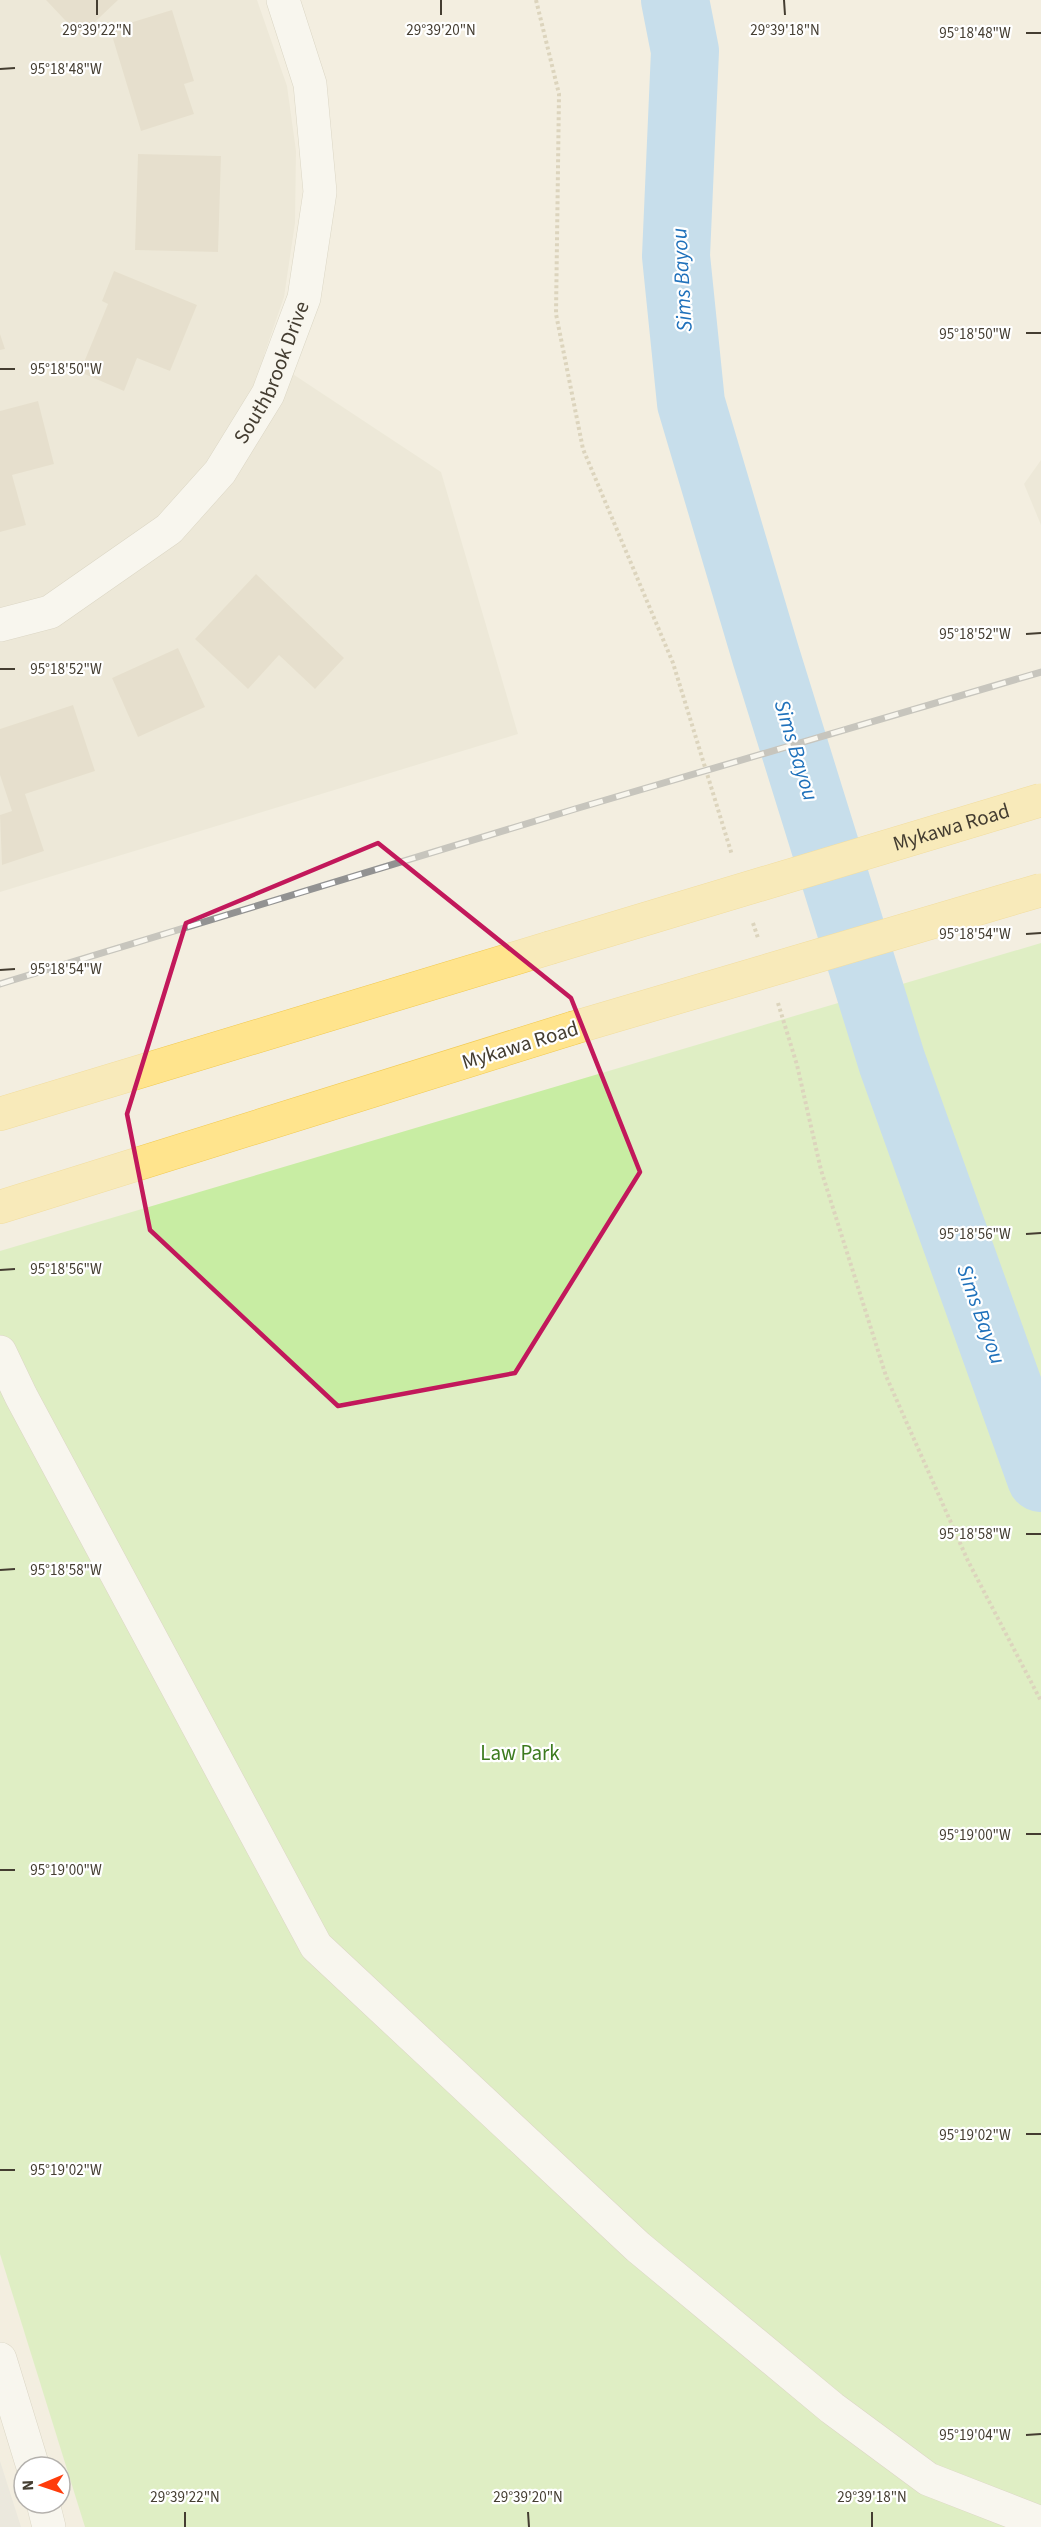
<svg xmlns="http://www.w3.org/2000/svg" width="1041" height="2527" font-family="'Source Sans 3',sans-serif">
	<rect width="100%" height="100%" fill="#f3eee0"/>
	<path fill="#e7e1ce" d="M0 0H257L287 86 296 151 295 223 284 297 264 355 441 472 518 734 0 892Z
		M1041 460V525L1024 484Z"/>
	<path fill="#c8eda3" d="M1041 943V2527H85L0 2254V1251Z"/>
	<path fill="#e2dfda" d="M0 2461 21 2527H0Z"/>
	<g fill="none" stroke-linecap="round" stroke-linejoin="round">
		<path stroke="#93caf8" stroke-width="68" d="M675 0 685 51 676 256 691 403 766 656 892 1062 1041 1478"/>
	</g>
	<path fill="#d8cdb7" d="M46 0H118L80 36Z
		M172 10 194 81 184 84 194 114 141 131 110 29Z
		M138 154 221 156 218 252 135 250Z
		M114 271 197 305 170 371 137 358 124 391 80 372 108 304 102 301Z
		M0 334 5 349 0 350Z
		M38 401 54 464 12 475 26 525 0 532V411Z
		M256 574 344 658 315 689 279 655 248 689 195 639Z
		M178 648 205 707 138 737 112 678Z
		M73 705 95 771 25 794 44 851 2 865 0 815 12 811 0 775V729Z"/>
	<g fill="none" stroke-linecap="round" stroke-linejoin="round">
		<defs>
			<g id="minor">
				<path id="s1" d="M0 625 50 612 169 529 220 472 268 394 304 298 320 192 310 84 283 0"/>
				<path d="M0 1352 21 1396 316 1946 638 2247 832 2408 928 2479 1041 2523"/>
				<path d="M0 2359 33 2467"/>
				<path d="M43 2503 49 2527"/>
			</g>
			<path id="major" d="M0 1114 549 948
				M0 1207 573 1028"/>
		</defs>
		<use href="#minor" stroke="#c1b9a5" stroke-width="34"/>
		<use href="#major" stroke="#f1c950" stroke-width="34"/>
		<path stroke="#c2b492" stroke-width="4" stroke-dasharray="3 3" stroke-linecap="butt" d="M536 0 559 94 556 314 583 449 673 663 732 855
			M753 923 758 938
			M778 1003 797 1065 821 1170 886 1376 968 1561 1041 1701"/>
		<use href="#minor" stroke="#fff" stroke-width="33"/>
		<use href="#major" stroke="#ffe48d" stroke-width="33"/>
		<defs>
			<path id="rail" d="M0 984 575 809 1041 672"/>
		</defs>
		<use href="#rail" stroke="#929292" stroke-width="7"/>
		<use href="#rail" stroke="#fff" stroke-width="4.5" stroke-dasharray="14" stroke-linecap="butt"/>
		<defs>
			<g id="major-bridge">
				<path id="s2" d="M549 948 1041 800"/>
				<path d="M573 1028 1041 890"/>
			</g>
		</defs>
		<use href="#major-bridge" stroke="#f1c950" stroke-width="34" stroke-linecap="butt"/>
		<use href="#major-bridge" stroke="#ffe48d" stroke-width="33"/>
	</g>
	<path d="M0 0H1041V2527H0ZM378 843 571 998 640 1172 515 1373 338 1406 150 1230 127 1114 186 923Z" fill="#f3eee0" fill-opacity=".55" fill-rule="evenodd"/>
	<path fill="none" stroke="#c2185b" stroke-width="4.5" stroke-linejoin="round" d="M378 843 571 998 640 1172 515 1373 338 1406 150 1230 127 1114 186 923Z"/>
	<path fill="none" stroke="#443d31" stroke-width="2" d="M97 0V15M441 0V15M784 0 785 15M1026 33H1041M0 69 15 68M1026 333H1041M0 369H15M1026 634 1041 633M0 669H15M1026 934 1041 933M0 970 15 969M1026 1234 1041 1233M0 1270 15 1269M1026 1534H1041M0 1570 15 1569M1026 1834H1041M0 1870H15M1026 2134H1041M0 2170H15M1026 2435 1041 2434M185 2512V2527M528 2512 529 2527M872 2512V2527"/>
	<g text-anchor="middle" stroke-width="4.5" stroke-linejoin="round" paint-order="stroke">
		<g font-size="21" fill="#443d31" stroke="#fff">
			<text dy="7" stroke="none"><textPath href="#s1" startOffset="386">Southbrook Drive</textPath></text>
			<text dy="7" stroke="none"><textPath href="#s2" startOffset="420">Mykawa Road</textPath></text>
			<text transform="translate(520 1045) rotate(-17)" y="7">Mykawa Road</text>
		</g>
		<g font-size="21" fill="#3d7b1f" stroke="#fff">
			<text x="520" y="1760">Law Park</text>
		</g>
		<g font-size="22" font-style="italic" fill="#1f71bb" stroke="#fff">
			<text transform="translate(681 280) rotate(-93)" y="8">Sims Bayou</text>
			<text transform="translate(797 750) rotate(73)" y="8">Sims Bayou</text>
			<text transform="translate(982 1314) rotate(70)" y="8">Sims Bayou</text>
		</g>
	</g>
	<g font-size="15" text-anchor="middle" fill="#443d31" stroke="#fff" stroke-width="4.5" stroke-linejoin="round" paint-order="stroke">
		<text x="97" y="35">29°39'22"N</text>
		<text x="441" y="35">29°39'20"N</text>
		<text x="785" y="35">29°39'18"N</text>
		<text x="975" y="38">95°18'48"W</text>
		<text x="66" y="74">95°18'48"W</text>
		<text x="975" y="339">95°18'50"W</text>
		<text x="66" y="374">95°18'50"W</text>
		<text x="975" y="639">95°18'52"W</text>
		<text x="66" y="674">95°18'52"W</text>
		<text x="975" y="939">95°18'54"W</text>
		<text x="66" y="974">95°18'54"W</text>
		<text x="975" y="1239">95°18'56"W</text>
		<text x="66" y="1274">95°18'56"W</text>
		<text x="975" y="1539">95°18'58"W</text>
		<text x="66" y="1575">95°18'58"W</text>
		<text x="975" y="1840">95°19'00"W</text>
		<text x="66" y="1875">95°19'00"W</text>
		<text x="975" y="2140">95°19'02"W</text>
		<text x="66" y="2175">95°19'02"W</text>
		<text x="975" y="2440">95°19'04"W</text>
		<text x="185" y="2502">29°39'22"N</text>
		<text x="528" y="2502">29°39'20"N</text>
		<text x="872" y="2502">29°39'18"N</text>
	</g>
	<g transform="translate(42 2485) rotate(268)"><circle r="28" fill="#ffffff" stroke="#b4b1ad" stroke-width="1.5"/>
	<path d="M0-4.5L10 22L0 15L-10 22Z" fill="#ff3c0b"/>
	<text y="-9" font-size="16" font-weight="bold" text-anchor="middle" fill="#443d31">N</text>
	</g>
</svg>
